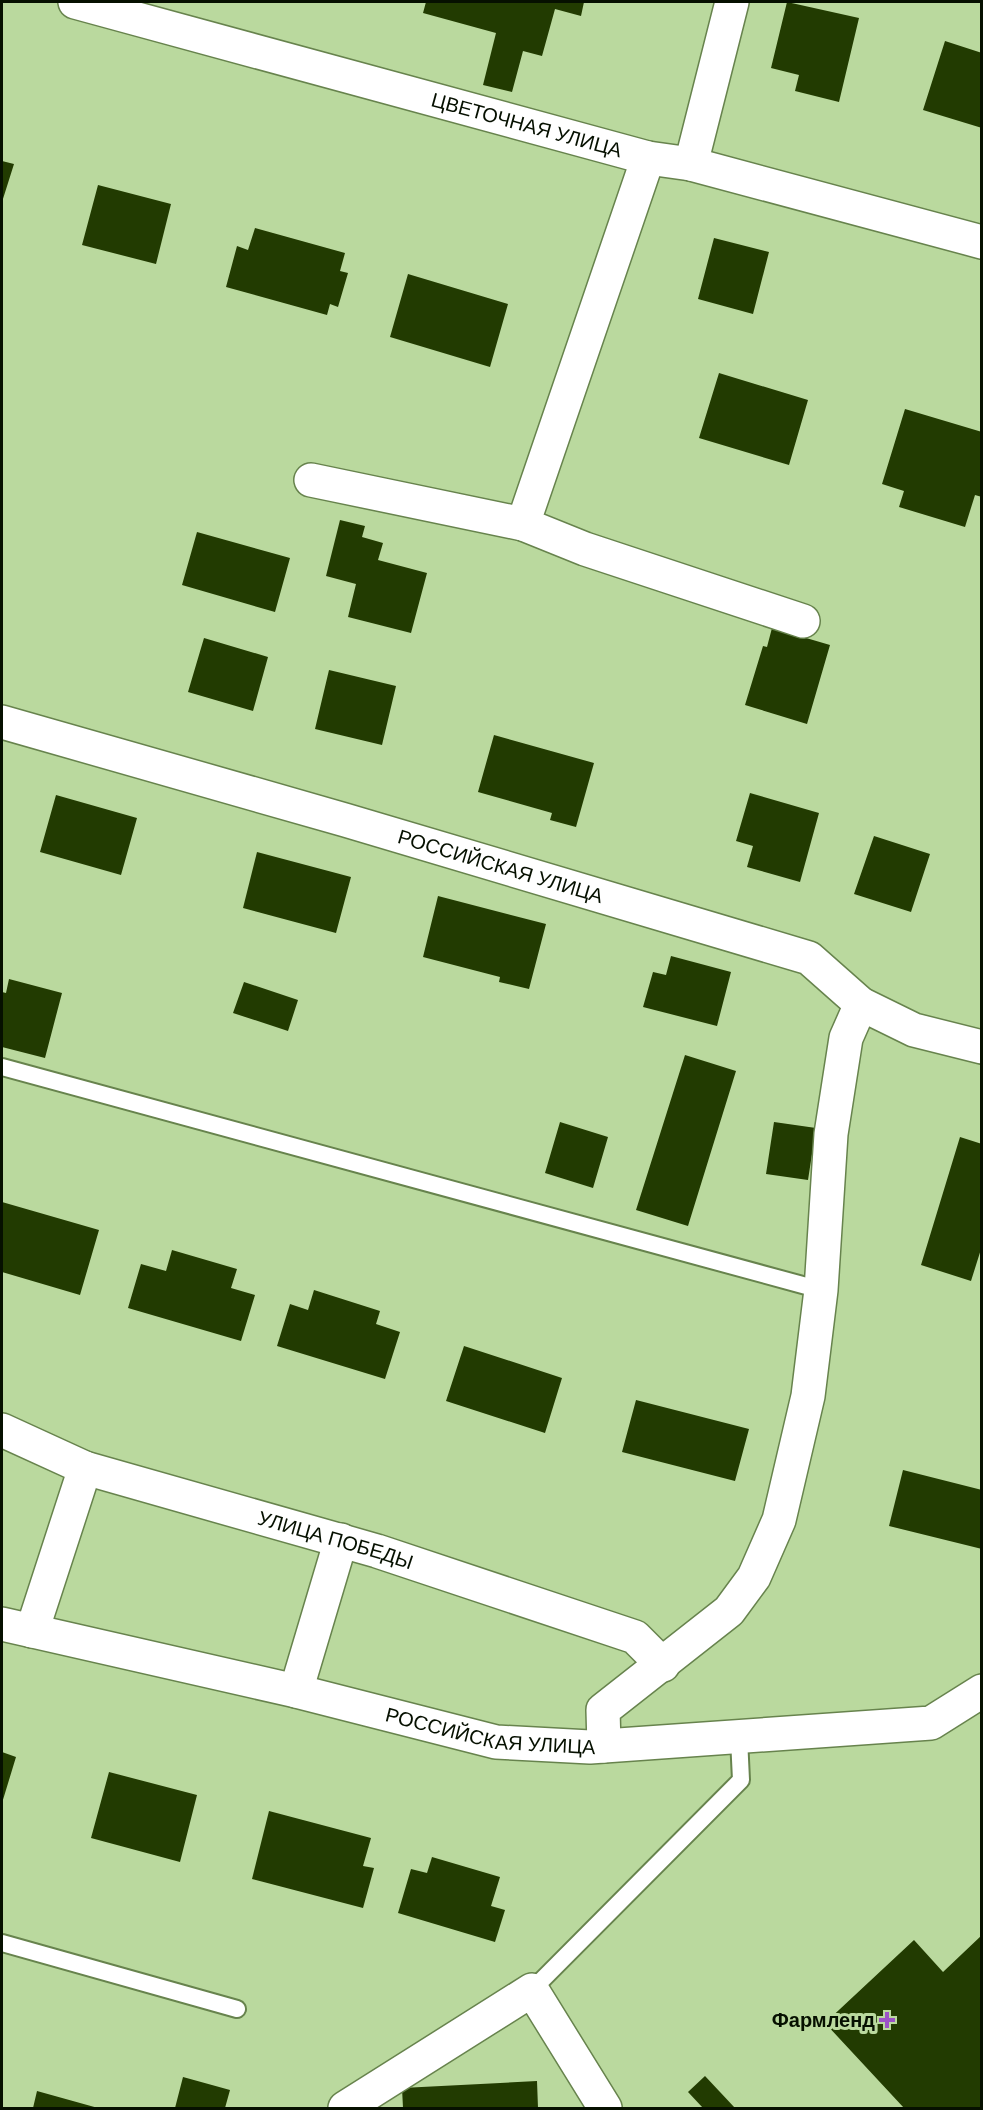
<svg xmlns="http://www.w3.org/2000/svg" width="983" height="2110" font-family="'DM Sans',sans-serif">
	<rect width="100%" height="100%" fill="#bad99e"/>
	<path fill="#223b01" d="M426 2H584L581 16 555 9 542 56 523 51 512 92 483 85 496 33 423 13Z
		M787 2 859 18 839 102 795 91 799 75 771 68Z
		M945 41 982 53V128L923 110Z
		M2 161 14 164 2 202Z
		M98 185 171 204 156 264 82 245Z
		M255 228 345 253 340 271 348 273 338 307 330 304 327 315 226 287 237 246 248 250Z
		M714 238 769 252 753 314 698 299Z
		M408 274 508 304 490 367 390 337Z
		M719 373 808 400 789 465 699 438Z
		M905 409 982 432V497L975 495 965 527 899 507 904 491 882 484Z
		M340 520 365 526 362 537 383 543 378 560 427 573 411 633 348 617 356 584 326 576Z
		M197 532 290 558 275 612 182 585Z
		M772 628 830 645 807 724 745 705 763 646 767 647Z
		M204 638 268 657 253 711 188 692Z
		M329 670 396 686 382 745 315 729Z
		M494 735 594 763 576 827 550 820 552 813 478 792Z
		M750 793 819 813 800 882 747 867 753 846 736 841Z
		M56 795 137 818 121 875 40 852Z
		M874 836 930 854 911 912 854 894Z
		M257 852 351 877 336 933 243 908Z
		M438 896 546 924 529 989 499 982 500 977 423 957Z
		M671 956 731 972 717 1026 643 1007 653 972 666 975Z
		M9 979 62 993 45 1058 2 1047V992L6 993Z
		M244 982 298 1000 288 1031 233 1013Z
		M685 1055 736 1071 688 1226 636 1210Z
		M560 1122 608 1137 593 1188 545 1173Z
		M774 1122 816 1128 808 1180 766 1174Z
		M960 1137 982 1144V1246L971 1281 921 1265Z
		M2 1202 99 1230 80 1295 2 1272Z
		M172 1250 237 1269 231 1288 255 1295 241 1341 128 1308 141 1264 166 1271Z
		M314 1290 380 1311 376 1324 400 1332 385 1379 277 1346 290 1304 308 1310Z
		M464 1346 562 1378 545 1433 446 1401Z
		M636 1400 749 1429 735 1481 622 1452Z
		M903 1470 982 1490V1549L889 1526Z
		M2 1752 16 1757 2 1803Z
		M109 1772 197 1795 180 1862 91 1838Z
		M269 1811 371 1838 363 1866 374 1868 363 1908 252 1879Z
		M432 1857 500 1877 491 1906 505 1910 495 1942 398 1913 411 1869 427 1873Z
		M982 1935V2108H904L825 2023 914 1940 943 1972Z
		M705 2076 735 2108H703L688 2092Z
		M183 2077 230 2090 225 2108H175Z
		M537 2081 538 2108H403L402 2088Z
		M37 2091 98 2108H33Z"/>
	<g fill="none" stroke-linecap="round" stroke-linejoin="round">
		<defs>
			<path id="service" d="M2 1067 821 1290
				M2 1943 237 2009
				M532 1990 741 1780 739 1738"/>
			<g id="minor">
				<path id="s1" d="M75 2 648 158 691 164 982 242"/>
				<path d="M648 158 523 524 585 549 803 621"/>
				<path d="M691 164 732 2"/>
				<path d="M311 480 523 524"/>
				<path id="s2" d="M2 722 345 820 809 958 861 1004 914 1030 982 1047"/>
				<path id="s3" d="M2 1430 85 1468 377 1551 635 1637 663 1665"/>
				<path id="s4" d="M2 1624 296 1691 496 1742 590 1747 931 1723 982 1691"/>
				<path d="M32 1631 85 1468"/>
				<path d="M296 1691 341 1540"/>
				<path d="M604 1746 603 1710 729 1611 754 1577 779 1520 808 1396 821 1290 831 1134 846 1038 861 1004"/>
				<path d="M345 2108 532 1990 605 2108"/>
			</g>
		</defs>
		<use href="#service" stroke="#67834d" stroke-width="20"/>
		<use href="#minor" stroke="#67834d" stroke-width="36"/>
		<use href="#service" stroke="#fff" stroke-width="16"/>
		<use href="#minor" stroke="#fff" stroke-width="33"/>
	</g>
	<path fill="#9b53c6" stroke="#bad99e" stroke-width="2" d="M884 2011h6v6h6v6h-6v6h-6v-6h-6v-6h6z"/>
	<g text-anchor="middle" stroke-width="6" stroke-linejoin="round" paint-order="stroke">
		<g font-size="20" fill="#061000" stroke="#bad99e">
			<text dy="7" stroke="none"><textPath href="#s1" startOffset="468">ЦВЕТОЧНАЯ УЛИЦА</textPath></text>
			<text dy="7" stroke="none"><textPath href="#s2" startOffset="519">РОССИЙСКАЯ УЛИЦА</textPath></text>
			<text dy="7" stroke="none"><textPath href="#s3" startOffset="352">УЛИЦА ПОБЕДЫ</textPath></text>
			<text dy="7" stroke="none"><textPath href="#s4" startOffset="501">РОССИЙСКАЯ УЛИЦА</textPath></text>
		</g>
		<g font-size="20" font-weight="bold" fill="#061000" stroke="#bad99e" text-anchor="end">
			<text x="875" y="2027">Фармленд</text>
		</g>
	</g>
	<rect width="983" height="2110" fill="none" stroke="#061000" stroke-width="6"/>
</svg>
